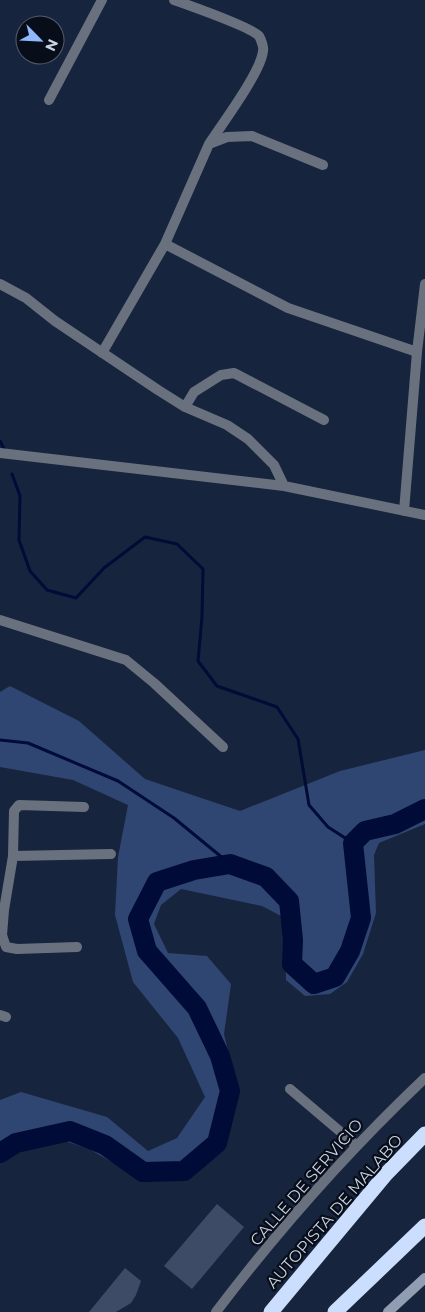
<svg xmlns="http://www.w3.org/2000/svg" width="425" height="1312" font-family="Montserrat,sans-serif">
	<rect width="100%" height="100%" fill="#17243d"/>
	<path fill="#2f4672" d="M10 686 79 721 145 779 240 811 340 771 425 750V824L379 843 374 855 376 913 363 954 347 982 330 994 305 996 286 980 285 933 281 916 262 906 181 889 161 905 154 924 168 953 207 956 231 984 224 1034 234 1076 236 1105 225 1141 189 1178 145 1181 89 1149 53 1137 16 1147 0 1161V1100L21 1092 107 1117 148 1151 177 1138 205 1097 178 1038 133 982 115 915 118 857 128 805 73 780 0 767V692Z"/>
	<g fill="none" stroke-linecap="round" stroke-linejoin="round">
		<path stroke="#000b37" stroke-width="3" d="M0 441 5 451
			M12 474 20 496 19 540 30 571 47 590 76 598 104 568 145 537 177 544 203 569 202 617 198 661 217 686 277 707 298 739 309 805 328 827 353 843
			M0 740 28 743 118 781 174 818 230 864"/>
		<path stroke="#000b37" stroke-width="20" d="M0 1153 16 1143 70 1131 105 1145 143 1172 184 1171 217 1143 230 1091 220 1056 197 1008 147 951 138 919 157 882 194 870 230 864 266 877 289 901 293 940 292 964 314 984 335 977 350 951 361 918 353 843 365 831 395 824 425 809"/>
	</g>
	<path fill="#3d4b66" d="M217 1204 244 1227 192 1289 164 1266Z
		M125 1268 141 1281 136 1295 131 1303 116 1312H89Z"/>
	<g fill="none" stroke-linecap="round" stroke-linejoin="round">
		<path stroke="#6a717e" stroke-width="10" d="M174 0C188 5 251 27 259 36 261 39 264 48 263 51 261 72 222 124 209 144
			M49 100 102 0
			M165 244 288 308 417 352
			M0 284 26 298 55 321 158 390 185 407 227 425 248 439 274 465 284 486
			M102 353 165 244 209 144 227 137 252 136 323 165
			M185 407 194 392 221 375 234 373 324 420
			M0 453 284 486 425 515
			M404 511 417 352 425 284
			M0 620 126 660 154 683 223 747
			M13 856 111 854
			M0 909 4 910 13 856 14 811 19 805 84 807
			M4 910 2 935 6 947 17 949 77 947
			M0 1015 6 1017
			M290 1089 356 1145
			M216 1312C279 1229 349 1150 425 1078"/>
		<path stroke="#919db2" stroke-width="10" d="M388 1312 425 1278"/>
		<path stroke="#ccdefe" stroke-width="15" d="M271 1312 386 1174 425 1134
			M335 1312 425 1226"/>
	</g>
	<g text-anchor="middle" stroke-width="4.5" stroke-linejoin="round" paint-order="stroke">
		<g font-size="16" fill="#cad3e3" stroke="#080e19">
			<text transform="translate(306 1182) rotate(-49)" y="6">CALLE DE SERVICIO</text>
			<text transform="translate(334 1211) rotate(-49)" y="6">AUTOPISTA DE MALABO</text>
		</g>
	</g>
	<g transform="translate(40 40) rotate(114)"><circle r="24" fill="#080e19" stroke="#565d6a"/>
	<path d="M0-4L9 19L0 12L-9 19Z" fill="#91b8fd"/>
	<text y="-8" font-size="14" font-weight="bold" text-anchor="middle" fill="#cad3e3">N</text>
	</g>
</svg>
